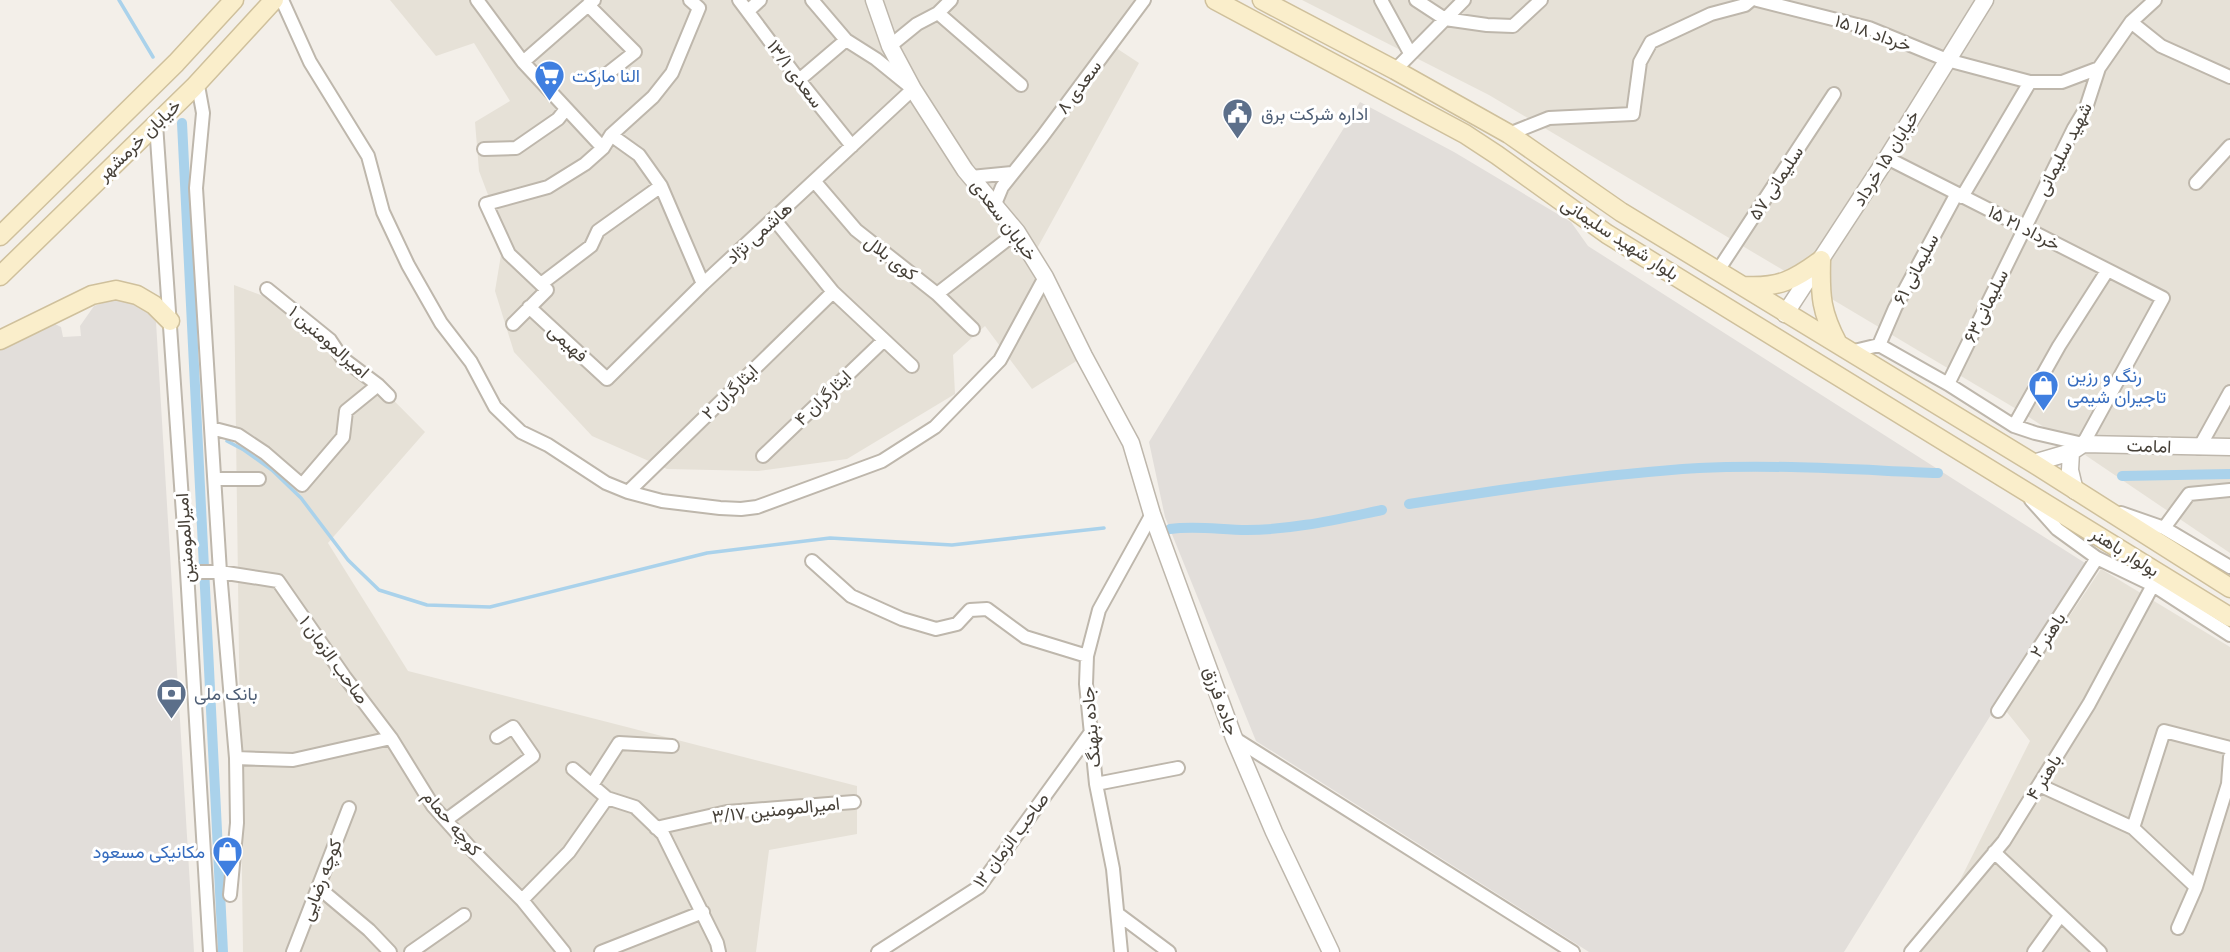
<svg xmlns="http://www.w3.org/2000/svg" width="2230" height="952" font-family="'Public Sans',Vazirmatn,sans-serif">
	<rect width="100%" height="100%" fill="#f3efe9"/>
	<path fill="#e6e1d7" d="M390 0H1139L1107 42 1139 63 1028 265 1078 360 1032 389 985 326 953 355 955 394 847 459 758 471 667 469 592 436 514 352 495 291 504 237 479 171 475 122 510 101 474 43 436 56Z
		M1302 0H2230V553L2023 413 1489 95Z
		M234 285 306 312 425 432 328 543 408 671 857 786V834L769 850 756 952H243Z
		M2101 569 2230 647V952H1919L1935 930 2030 741 2006 711Z"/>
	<path fill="#e2deda" d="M1360 102 1454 152 1571 222 1588 246 2085 563 1844 952H1589L1256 741 1165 517 1149 442Z
		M119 297 142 306 156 322 194 952H0V348L51 322 61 327 63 337 81 336 80 326 94 306Z"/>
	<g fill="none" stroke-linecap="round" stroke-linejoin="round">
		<path stroke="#aad2eb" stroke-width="3.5" d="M119 0 153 57
			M227 441 244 450 272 470 301 498 348 560 379 590 427 605 490 607 707 553 830 538 952 545 1104 528"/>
		<path stroke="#aad2eb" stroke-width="10" d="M182 123 223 952
			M2122 476 2230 474
			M1409 504C1505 489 1602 474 1699 468 1778 464 1859 470 1938 473
			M1170 529C1196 525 1221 530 1247 530 1292 530 1338 519 1382 510"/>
		<defs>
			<path id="minor" d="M282 0 310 62 368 156 383 212 408 265 441 323 471 362 495 407 521 432 548 445 606 483 628 492 662 501 720 508 741 509 757 507 882 461 935 427 1000 360 1045 277
				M477 0 523 62 603 148
				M739 0 799 80 852 146
				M1381 0 1410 53
				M1416 0 1445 19 1487 25 1513 26 1541 0
				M1757 0 1869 28 1947 60 2030 82H2062L2099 68 2131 22 2155 0
				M588 5 635 52 607 74
				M748 11 760 0
				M938 13 1021 85
				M2131 22 2161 46 2230 77
				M890 46 917 24 938 13 951 0
				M523 62 594 0
				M1395 70 1464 0
				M799 80 846 40
				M194 87 199 91 203 113 196 188 220 572 236 758 237 823 230 895
				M156 124 187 572 210 952
				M1509 134 1549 118 1633 114 1640 62 1651 42 1711 14 1745 5 1751 0
				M611 135 639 155 661 186 703 284
				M484 149 516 148 558 119 566 109
				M971 177 1012 173
				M815 182 856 230 937 294 973 329
				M2196 183 2230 146
				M1962 197 2030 82
				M995 204 1002 187 1042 137 1144 0
				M774 219 833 292 912 366
				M1717 272 1834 94
				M541 284 591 246 598 231 661 186
				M267 289 330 340 342 358 378 385 389 396
				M937 294 1017 232
				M529 307 607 379 703 284 913 89 876 59 846 40 812 0
				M513 324 547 290 509 254 486 204 548 187 585 164 603 148 611 135 653 97 672 73 699 8 690 0
				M1879 345 1895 308 1956 195
				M1850 352 1879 345 1948 384 2014 426 2035 433 2083 444 2163 298 1887 158
				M1948 384 2074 128 2086 108 2099 68
				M2014 426 2059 346 2107 271
				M211 428 238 435 265 453 302 485 343 437 346 411 378 385
				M2199 448 2230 392
				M763 456 883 341
				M215 479H259
				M628 492 833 292
				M2031 500 2057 529 2097 558 2153 585 2230 635
				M2121 513 2164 528 2230 567
				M2164 528 2189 494 2230 490
				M812 561 851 596 902 619 936 629 957 624 970 610 987 609 1025 637 1087 656
				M187 572H220L278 581 344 676 391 738 433 806 474 852 522 900 564 952
				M1998 711 2097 558
				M1234 738 1573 952
				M236 758 293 760 391 738
				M573 769 607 798 635 807 663 834 717 943 719 952
				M1096 784 1178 768
				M592 785 619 743 672 746
				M2039 785 2133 828 2196 887
				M446 820 533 756 513 727 497 737
				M656 828 727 812 854 802
				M2133 828 2164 731 2230 748
				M1994 852 2100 952
				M319 888 369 930 390 952
				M522 900 569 852 607 798
				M1118 914 1169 952
				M2178 928 2196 887 2228 784 2230 757
				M293 952 349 808
				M411 952 464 915
				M601 952 703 912
				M878 952 979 887 1091 732
				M1121 952 1113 869 1096 784 1086 684 1087 656 1099 610 1152 514
				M1911 952 2004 841 2089 704 2153 585
				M2034 952 2060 916"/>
			<path id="tertiary" d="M874 0 890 46 913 89 965 170 1017 232 1045 277 1084 356 1131 443 1152 514 1234 738 1274 832 1331 952
				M1785 314 1887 158 1985 0
				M2071 452 2083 444 2230 447
				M2033 463 2071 452 2070 470 2075 491"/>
			<path id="secondary" d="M1215 0 1465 134 1497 155 1607 234 2230 617
				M1262 0 1395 70 1509 134 1621 212 2033 463 2230 588
				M0 236 176 63 234 0
				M1821 260C1820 296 1821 312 1838 344
				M0 276 194 87 274 0
				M1744 286C1779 288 1794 280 1821 260
				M0 340 92 295 116 290 137 295 154 305 170 321"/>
		</defs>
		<use href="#minor" stroke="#beb7ac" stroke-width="16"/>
		<use href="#tertiary" stroke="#beb7ac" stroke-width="19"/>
		<use href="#secondary" stroke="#cfc09c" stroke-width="21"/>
		<use href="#minor" stroke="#fff" stroke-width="12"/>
		<use href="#tertiary" stroke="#fff" stroke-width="16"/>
		<use href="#secondary" stroke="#faeecb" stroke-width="18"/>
	</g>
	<defs>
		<symbol id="supermarket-pin" viewBox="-11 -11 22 30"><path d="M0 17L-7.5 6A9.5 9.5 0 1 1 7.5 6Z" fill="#3f7fe0" stroke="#fff"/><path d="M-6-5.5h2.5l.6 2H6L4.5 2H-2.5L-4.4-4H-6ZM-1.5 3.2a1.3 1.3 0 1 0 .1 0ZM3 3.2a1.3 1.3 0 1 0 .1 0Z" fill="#fff"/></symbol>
		<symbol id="civic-pin" viewBox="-11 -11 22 30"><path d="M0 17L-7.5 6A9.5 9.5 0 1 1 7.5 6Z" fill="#5c6f8a" stroke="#fff"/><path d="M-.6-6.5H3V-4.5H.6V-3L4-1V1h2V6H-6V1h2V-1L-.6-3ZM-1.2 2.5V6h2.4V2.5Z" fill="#fff"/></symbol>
		<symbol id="shop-pin" viewBox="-11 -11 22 30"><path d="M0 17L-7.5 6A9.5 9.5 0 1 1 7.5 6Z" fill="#3f7fe0" stroke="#fff"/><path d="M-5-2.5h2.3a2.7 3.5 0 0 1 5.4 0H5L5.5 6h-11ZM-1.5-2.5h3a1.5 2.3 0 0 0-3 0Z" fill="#fff"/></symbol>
		<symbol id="bank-pin" viewBox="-11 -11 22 30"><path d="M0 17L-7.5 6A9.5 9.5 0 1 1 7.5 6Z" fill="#5c6f8a" stroke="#fff"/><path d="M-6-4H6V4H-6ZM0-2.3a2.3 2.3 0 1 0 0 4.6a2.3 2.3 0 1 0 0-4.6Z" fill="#fff"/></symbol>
	</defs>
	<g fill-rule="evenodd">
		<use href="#supermarket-pin" x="532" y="58" width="35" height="47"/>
		<use href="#civic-pin" x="1220" y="96" width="35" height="47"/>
		<use href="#shop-pin" x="2026" y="368" width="35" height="47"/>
		<use href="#bank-pin" x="154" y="676" width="35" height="47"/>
		<use href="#shop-pin" x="210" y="834" width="35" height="47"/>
	</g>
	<g text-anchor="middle" stroke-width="6" stroke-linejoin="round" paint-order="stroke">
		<g font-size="18" fill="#464038" stroke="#fff">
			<text transform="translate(1873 33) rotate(19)" y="6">۱۵ خرداد ۱۸</text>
			<text transform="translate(795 74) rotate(53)" y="6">سعدی ۱۳/۱</text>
			<text transform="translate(1079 87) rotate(-53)" y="6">سعدی ۸</text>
			<text transform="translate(139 140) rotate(-44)" y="6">خیابان خرمشهر</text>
			<text transform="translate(2064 149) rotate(-63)" y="6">شهید سلیمانی</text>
			<text transform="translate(1886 158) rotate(-58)" y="6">خیابان ۱۵ خرداد</text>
			<text transform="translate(1776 183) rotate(-57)" y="6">سلیمانی ۵۷</text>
			<text transform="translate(1004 220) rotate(53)" y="6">خیابان سعدی</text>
			<text transform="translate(2024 228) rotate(27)" y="6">۱۵ خرداد ۲١</text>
			<text transform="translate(759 233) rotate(-42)" y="6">هاشمی نژاد</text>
			<text transform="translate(1620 239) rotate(33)" y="6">بلوار شهید سلیمانی</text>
			<text transform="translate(891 258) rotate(38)" y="6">کوی بلال</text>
			<text transform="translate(1916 269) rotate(-62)" y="6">سلیمانی ۶۱</text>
			<text transform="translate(1986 306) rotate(-64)" y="6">سلیمانی۶۳</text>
			<text transform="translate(329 342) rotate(41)" y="6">امیرالمومنین ۱</text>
			<text transform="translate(568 343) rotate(43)" y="6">فهیمی</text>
			<text transform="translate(730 392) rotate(-44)" y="6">ایثارگران ۲</text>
			<text transform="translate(823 398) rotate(-44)" y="6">ایثارگران ۴</text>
			<text transform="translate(2149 446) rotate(2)" y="6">امامت</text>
			<text transform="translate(185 538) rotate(-94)" y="6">امیرالمومنین</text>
			<text transform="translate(2125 552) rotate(32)" y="6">بولوار باهنر</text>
			<text transform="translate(2048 635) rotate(-57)" y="6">باهنر ۲</text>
			<text transform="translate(334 660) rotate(54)" y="6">صاحب الزمان ۱</text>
			<text transform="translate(1221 701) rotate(70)" y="6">جاده فرزق</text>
			<text transform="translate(1091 727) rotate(-95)" y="6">جاده بنهنگ</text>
			<text transform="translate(2044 777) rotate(-58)" y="6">باهنر ۴</text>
			<text transform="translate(776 810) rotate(-6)" y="6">امیرالمومنین ۳/۱۷</text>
			<text transform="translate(452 823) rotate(50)" y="6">کوچه حمام</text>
			<text transform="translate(1011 840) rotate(-53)" y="6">صاحب الزمان ۱۲</text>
			<text transform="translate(321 880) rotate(-69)" y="6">کوچه رضایی</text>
		</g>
		<g font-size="18" fill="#366cbe" stroke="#fff" text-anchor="start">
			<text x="572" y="82">النا مارکت</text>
			<text x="2067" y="382">رنگ و رزین<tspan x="2067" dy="21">تاجیران شیمی</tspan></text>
			<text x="205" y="858" text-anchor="end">مکانیکی مسعود</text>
		</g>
		<g font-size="18" fill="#4e5e75" stroke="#fff" text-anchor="start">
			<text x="1261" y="120">اداره شرکت برق</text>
			<text x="194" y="700">بانک ملی</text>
		</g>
	</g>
</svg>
